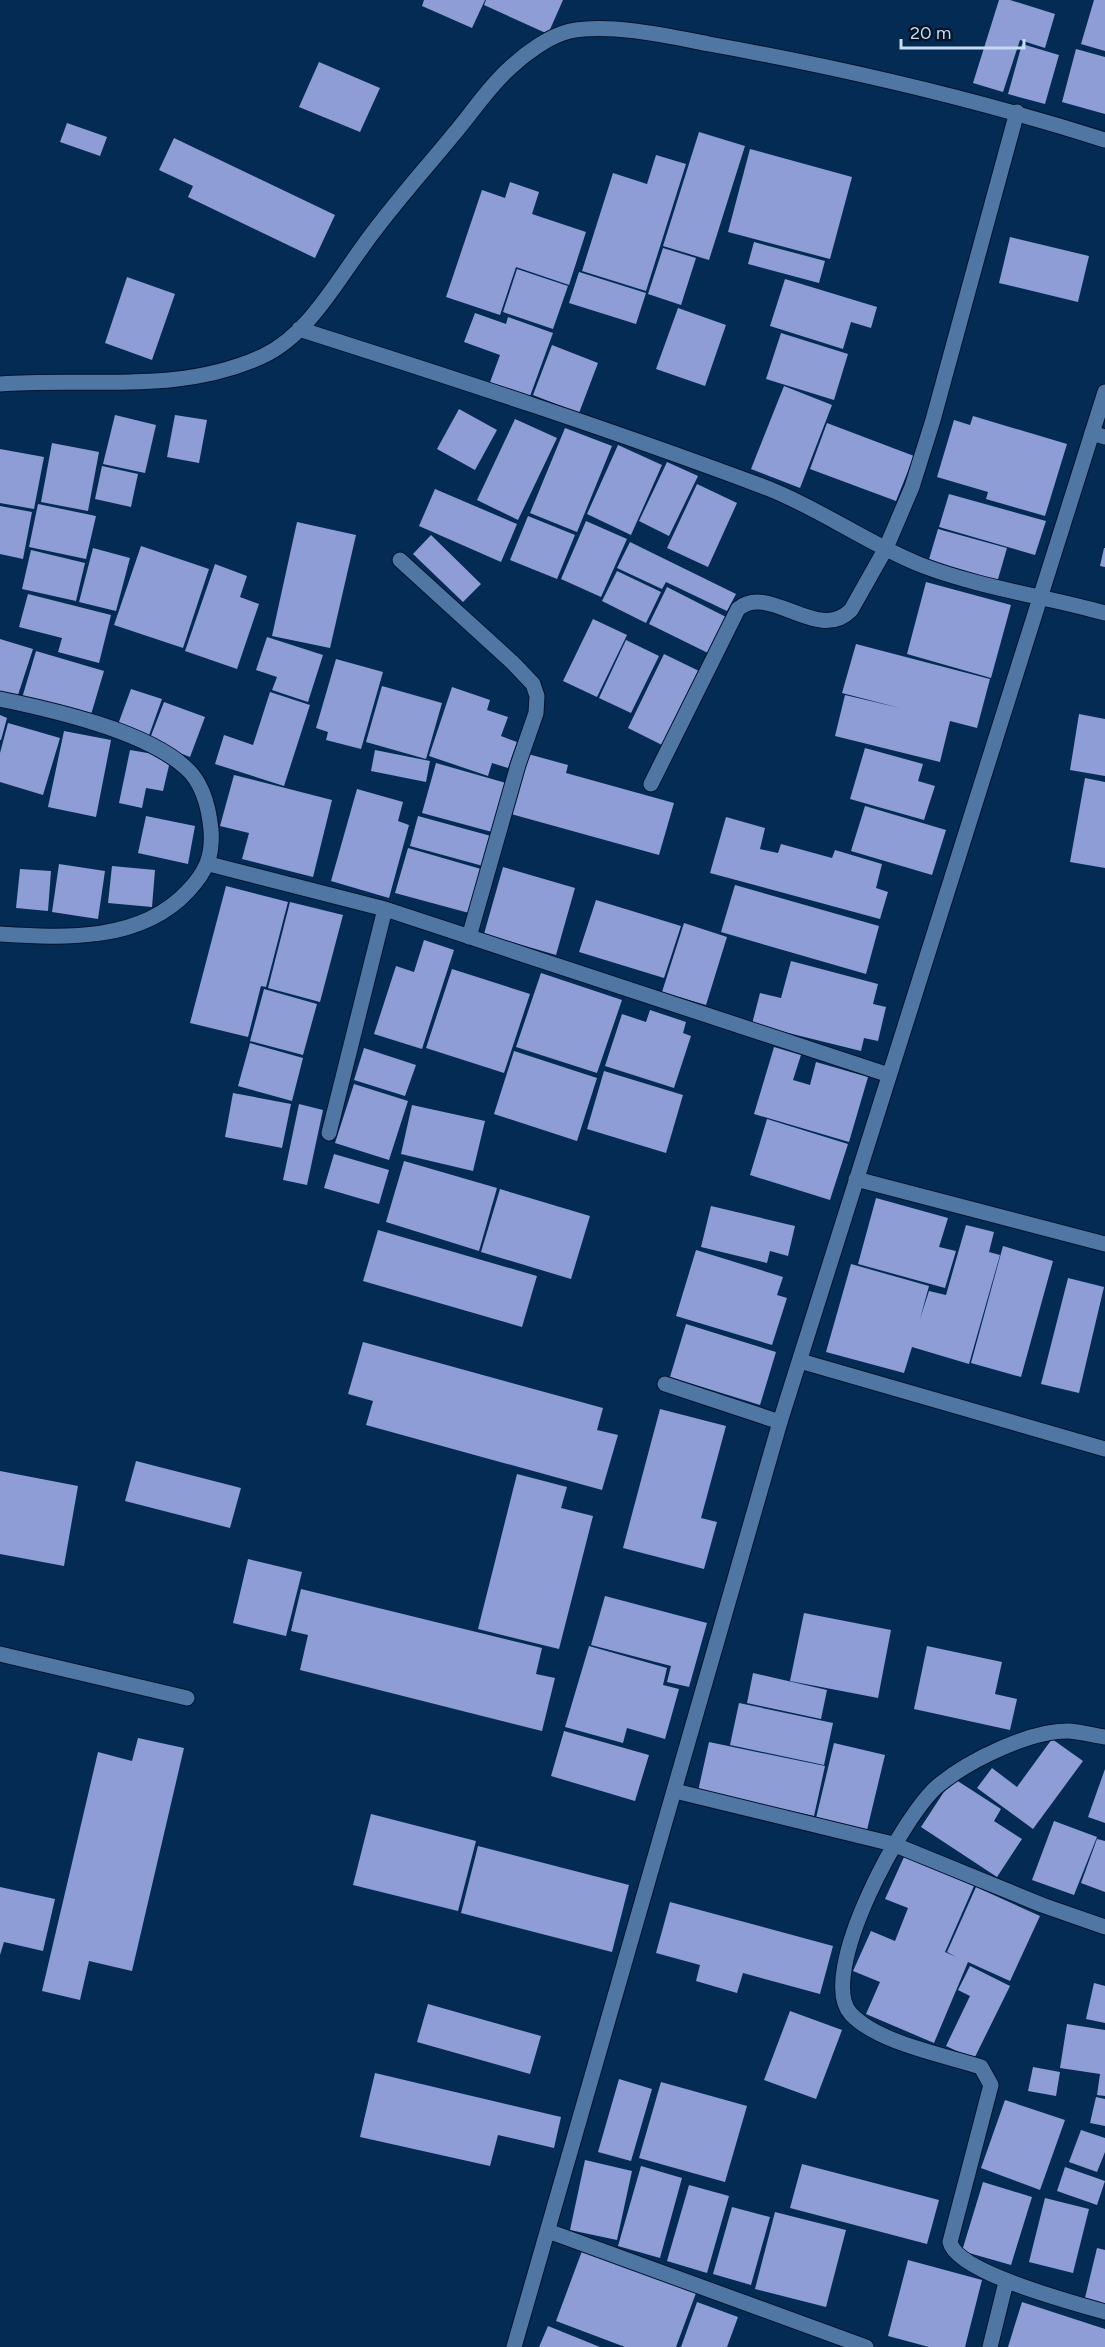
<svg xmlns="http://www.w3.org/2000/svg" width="1105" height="2347" font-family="Figtree,sans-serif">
	<rect width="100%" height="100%" fill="#042b53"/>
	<path fill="#8e9dd5" d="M424 0H485L472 28 422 6Z
		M486 0H563L548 34 484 5Z
		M999 0H1010L1055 14 1045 48 1020 40 1003 92 973 83Z
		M1094 0H1105V51L1081 44Z
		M1022 44 1059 55 1045 104 1008 94Z
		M1076 49 1105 57V114L1062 102Z
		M319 62 380 88 360 132 299 107Z
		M67 123 107 137 100 156 60 142Z
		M699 132 745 146 709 260 663 246Z
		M174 138 335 215 315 258 188 197 193 186 159 170Z
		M750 149 852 177 830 259 728 232Z
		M656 155 686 164 646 291 582 271 613 173 647 184Z
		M510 182 539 192 532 214 586 232 569 285 516 267 500 315 446 297 482 190 505 198Z
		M1010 237 1089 256 1078 302 999 283Z
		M754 242 825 261 819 283 748 264Z
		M663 248 696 258 681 305 648 294Z
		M517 269 568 286 553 329 503 312Z
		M579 272 646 293 636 324 569 303Z
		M127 277 175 294 152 360 105 343Z
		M785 279 877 307 871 328 851 322 843 349 770 326Z
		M678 308 726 325 705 386 656 369Z
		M475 313 506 324 508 317 553 333 529 399 489 385 500 355 464 342Z
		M781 333 848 354 834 400 766 379Z
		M552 345 598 363 579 413 533 395Z
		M784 386 832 405 800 488 751 469Z
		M459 409 497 430 475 470 437 449Z
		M115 415 156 425 145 473 103 464Z
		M175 415 207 420 199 463 167 457Z
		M973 416 1067 444 1045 516 986 499 988 492 937 477 954 420 970 425Z
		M515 419 557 438 518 520 477 500Z
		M827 423 914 456 896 501 810 469Z
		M565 428 612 446 577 532 530 513Z
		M52 443 99 452 88 511 41 502Z
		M618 445 662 465 631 535 587 514Z
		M0 449 44 457 34 509 0 503Z
		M667 462 698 476 669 536 639 521Z
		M102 466 138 474 131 507 95 499Z
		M697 484 737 503 708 567 667 548Z
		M435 489 517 524 501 562 419 526Z
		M949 494 1046 521 1035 555 939 527Z
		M38 504 96 516 86 559 29 547Z
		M0 506 32 512 23 559 0 554Z
		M528 516 575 535 557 579 510 560Z
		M586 521 627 539 601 597 561 579Z
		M297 522 356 535 330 648 272 636Z
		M938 529 1007 548 996 586 927 566Z
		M431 535 481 584 463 602 413 554Z
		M630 542 736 594 727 611 666 582 662 589 617 568Z
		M141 546 209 569 183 648 114 625Z
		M93 548 130 558 116 611 79 602Z
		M1104 548H1105V567L1100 566Z
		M31 550 85 563 76 601 22 589Z
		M215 564 247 576 240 597 259 604 237 669 185 651Z
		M617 571 661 592 646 623 602 601Z
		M926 582 1011 605 991 678 907 654Z
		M667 587 726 617 708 653 649 624Z
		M28 594 111 615 99 663 58 652 62 638 19 627Z
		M593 619 627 635 597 697 563 681Z
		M267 637 323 655 308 702 272 690 277 677 256 670Z
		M0 639 33 649 17 698 0 693Z
		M626 640 659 656 631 713 599 698Z
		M856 644 990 679 977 728 950 721 940 762 835 736 845 695 900 708 842 693Z
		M36 651 104 671 90 718 22 698Z
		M664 654 699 671 662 745 628 728Z
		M336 659 383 672 361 749 326 740 328 732 316 728Z
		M382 686 442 703 426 759 366 742Z
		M452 687 490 700 487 710 508 717 501 736 517 742 508 768 492 763 488 776 429 756Z
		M131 689 162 699 147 741 116 730Z
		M270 692 310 705 284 786 215 764 224 735 253 745Z
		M164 702 205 717 190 757 149 741Z
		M1079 714 1105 719V776L1070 770Z
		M0 715 7 718 1 740H0Z
		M8 723 60 738 43 795 0 782V753Z
		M64 731 111 740 96 817 48 807Z
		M865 748 923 764 918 781 935 786 924 820 850 799Z
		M130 750 171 757 163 791 146 788 142 808 119 803Z
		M375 750 430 761 426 782 371 771Z
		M528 754 568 765 566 773 674 803 659 855 511 814Z
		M436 763 506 783 492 832 422 813Z
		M234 775 332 800 313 877 242 859 249 833 220 826Z
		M1085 778 1105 782V868L1070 862Z
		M357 789 403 802 398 821 409 825 389 898 331 881Z
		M865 806 946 830 932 875 851 851Z
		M146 816 195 826 188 864 138 853Z
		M418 816 491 836 483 866 410 846Z
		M726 817 765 828 760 849 778 853 781 844 832 858 835 850 882 864 876 888 888 892 880 919 710 873Z
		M408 848 481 869 469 913 395 893Z
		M59 864 105 871 98 919 52 912Z
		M112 866 155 870 152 907 108 903Z
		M503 867 575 888 556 955 484 934Z
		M20 869 51 871 48 911 16 908Z
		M735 885 879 926 866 974 721 932Z
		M226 886 288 902 266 987 261 986 248 1037 190 1023Z
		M596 900 681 926 664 978 579 952Z
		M290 902 343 915 320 1002 268 988Z
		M684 923 727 937 706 1005 662 992Z
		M424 940 454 950 422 1049 374 1034 396 966 414 972Z
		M791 961 878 984 873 1004 886 1007 878 1041 864 1038 861 1051 752 1024 760 993 781 998Z
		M452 969 530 994 504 1073 426 1048Z
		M541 973 622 1000 597 1073 516 1047Z
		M264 989 317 1004 303 1055 250 1041Z
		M650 1010 686 1022 683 1033 691 1036 674 1088 605 1066 622 1014 646 1022Z
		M250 1043 303 1058 292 1101 238 1086Z
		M774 1047 801 1055 793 1080 810 1085 816 1062 868 1077 849 1142 754 1114Z
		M364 1048 416 1065 405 1096 354 1080Z
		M514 1051 597 1078 577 1141 494 1114Z
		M604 1071 683 1095 666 1153 587 1129Z
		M354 1084 408 1101 389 1160 335 1143Z
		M233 1093 291 1104 282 1148 225 1137Z
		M299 1104 323 1110 307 1185 283 1180Z
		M412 1105 485 1121 473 1171 401 1154Z
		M767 1119 848 1144 830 1200 750 1175Z
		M334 1154 389 1170 379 1204 324 1188Z
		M404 1161 497 1188 479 1251 386 1222Z
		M500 1189 590 1216 571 1279 481 1252Z
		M876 1198 948 1218 939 1247 956 1251 945 1288 858 1264Z
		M711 1206 795 1226 788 1256 770 1251 767 1263 701 1247Z
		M966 1225 994 1232 989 1252 1000 1255 969 1364 912 1347 904 1373 826 1352 851 1264 929 1286 920 1319 929 1291 946 1295Z
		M378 1230 537 1276 522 1327 363 1281Z
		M1003 1246 1053 1261 1021 1377 971 1363Z
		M696 1250 783 1277 777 1295 787 1298 772 1345 676 1316Z
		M1068 1278 1104 1287 1079 1393 1041 1384Z
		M686 1324 776 1352 760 1405 670 1377Z
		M363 1342 603 1408 597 1430 618 1435 602 1490 366 1425 373 1401 348 1394Z
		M660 1409 726 1426 701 1518 717 1522 704 1569 623 1548Z
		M136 1461 241 1488 230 1528 125 1501Z
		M0 1471 78 1486 64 1566 0 1554Z
		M517 1474 567 1487 561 1508 593 1516 559 1649 478 1629Z
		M248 1559 302 1572 286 1636 233 1623Z
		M301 1589 542 1648 536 1674 555 1678 542 1731 300 1670 308 1635 291 1631Z
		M605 1596 707 1623 689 1687 667 1682 671 1666 591 1645Z
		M804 1613 891 1630 878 1698 790 1681Z
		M589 1646 667 1668 663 1685 679 1689 665 1739 627 1728 623 1743 565 1727Z
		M927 1646 1002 1662 995 1694 1017 1699 1010 1730 914 1709Z
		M753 1673 827 1690 821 1719 747 1703Z
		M739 1703 833 1723 824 1765 730 1745Z
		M564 1731 649 1755 635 1801 551 1776Z
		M138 1738 184 1748 132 1971 89 1961 80 2000 42 1991 98 1752 132 1761Z
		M1052 1739 1083 1761 1033 1829 977 1788 992 1768 1017 1787Z
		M709 1742 825 1766 814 1816 698 1791Z
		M834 1743 885 1755 867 1830 816 1818Z
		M1105 1769V1823L1088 1817Z
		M953 1778 1001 1809 994 1821 1022 1839 997 1877 921 1827Z
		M371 1814 476 1841 458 1911 353 1885Z
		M1054 1821 1097 1837 1074 1895 1032 1880Z
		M1097 1839 1105 1841V1892L1081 1883Z
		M478 1846 629 1885 612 1952 461 1913Z
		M904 1857 974 1886 945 1952 956 1957 947 1952 976 1887 1040 1916 1010 1981 968 1962 934 2043 866 2014 880 1982 853 1971 871 1931 895 1941 908 1908 885 1899Z
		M0 1887 55 1899 43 1951 4 1942 0 1955Z
		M670 1902 833 1946 820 1994 743 1973 737 1993 696 1981 700 1965 656 1953Z
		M970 1966 1010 1986 974 2059 946 2046 970 1996 958 1990Z
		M1094 1983 1105 1986V2023L1086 2019Z
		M428 2004 541 2036 530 2074 417 2042Z
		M790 2011 842 2030 816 2099 764 2080Z
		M1067 2024 1105 2030V2096L1097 2095 1100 2074 1060 2068Z
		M1033 2067 1060 2072 1056 2096 1028 2091Z
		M375 2073 561 2117 554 2148 498 2135 490 2166 360 2137Z
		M619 2079 652 2089 631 2161 598 2152Z
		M661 2082 747 2106 725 2182 639 2158Z
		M1096 2097 1105 2099V2126L1090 2123Z
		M1005 2100 1065 2120 1040 2190 981 2168Z
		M1081 2130 1105 2138V2152L1097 2172 1069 2162Z
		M585 2160 632 2171 617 2240 570 2230Z
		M802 2164 939 2200 927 2244 790 2208Z
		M641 2166 682 2178 660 2258 618 2246Z
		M1065 2167 1105 2181 1097 2205 1057 2191Z
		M983 2182 1032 2197 1011 2265 962 2251Z
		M689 2185 729 2196 707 2273 667 2261Z
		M1045 2198 1089 2209 1073 2273 1029 2262Z
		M732 2207 770 2217 751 2285 713 2274Z
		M775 2212 846 2230 826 2307 755 2289Z
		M1097 2248 1105 2250V2307L1084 2302Z
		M582 2251 696 2293 676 2347H625L556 2321Z
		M908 2260 982 2280 965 2347H929L888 2336Z
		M697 2302 738 2317 727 2347H681Z
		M1022 2302 1105 2329V2347H1008Z
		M548 2326 600 2347H539Z"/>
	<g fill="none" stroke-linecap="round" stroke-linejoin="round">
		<defs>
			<path id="lane" d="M1092 433 1105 437
				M665 1384 780 1422"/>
			<path id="street" d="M299 329C456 379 613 430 767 488 821 509 868 544 921 565 981 588 1044 596 1105 613
				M0 384C90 377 178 395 263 356 306 336 334 286 361 249 389 209 422 173 453 135 472 113 489 86 511 67 526 53 549 36 570 31 611 23 668 36 709 44 843 68 976 99 1105 140
				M400 560 513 663 533 684 537 696 536 713 518 765 469 937
				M0 699C54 710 146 731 186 768 203 783 209 809 211 830 213 856 206 872 188 891 141 942 65 938 0 934
				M651 784 738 609C769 582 818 644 851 610L886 548 912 487 933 420 1017 112
				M209 864 385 909 889 1075
				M329 1133 385 909
				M856 1179 1105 1244
				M800 1361 1105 1449
				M0 1654 187 1698
				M1105 1737C1093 1735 1081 1732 1069 1731 1031 1730 970 1760 940 1784 904 1812 815 1976 851 2014 878 2043 944 2055 981 2067L991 2085 950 2242C957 2273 1075 2303 1105 2312
				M675 1791 893 1844 1042 1905 1105 1927
				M548 2231 866 2347
				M514 2347 780 1422 1105 392
				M990 2347 1006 2282"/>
		</defs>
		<use href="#lane" stroke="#001330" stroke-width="17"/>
		<use href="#street" stroke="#001330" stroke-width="17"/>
		<use href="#lane" stroke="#5077a4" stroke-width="15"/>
		<use href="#street" stroke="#5077a4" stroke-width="15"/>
	</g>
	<path d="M901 39v9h123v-9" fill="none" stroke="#c5daf4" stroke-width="3"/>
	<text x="910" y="39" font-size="18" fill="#c5daf4" stroke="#051426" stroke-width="4.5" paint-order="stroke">20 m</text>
</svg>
